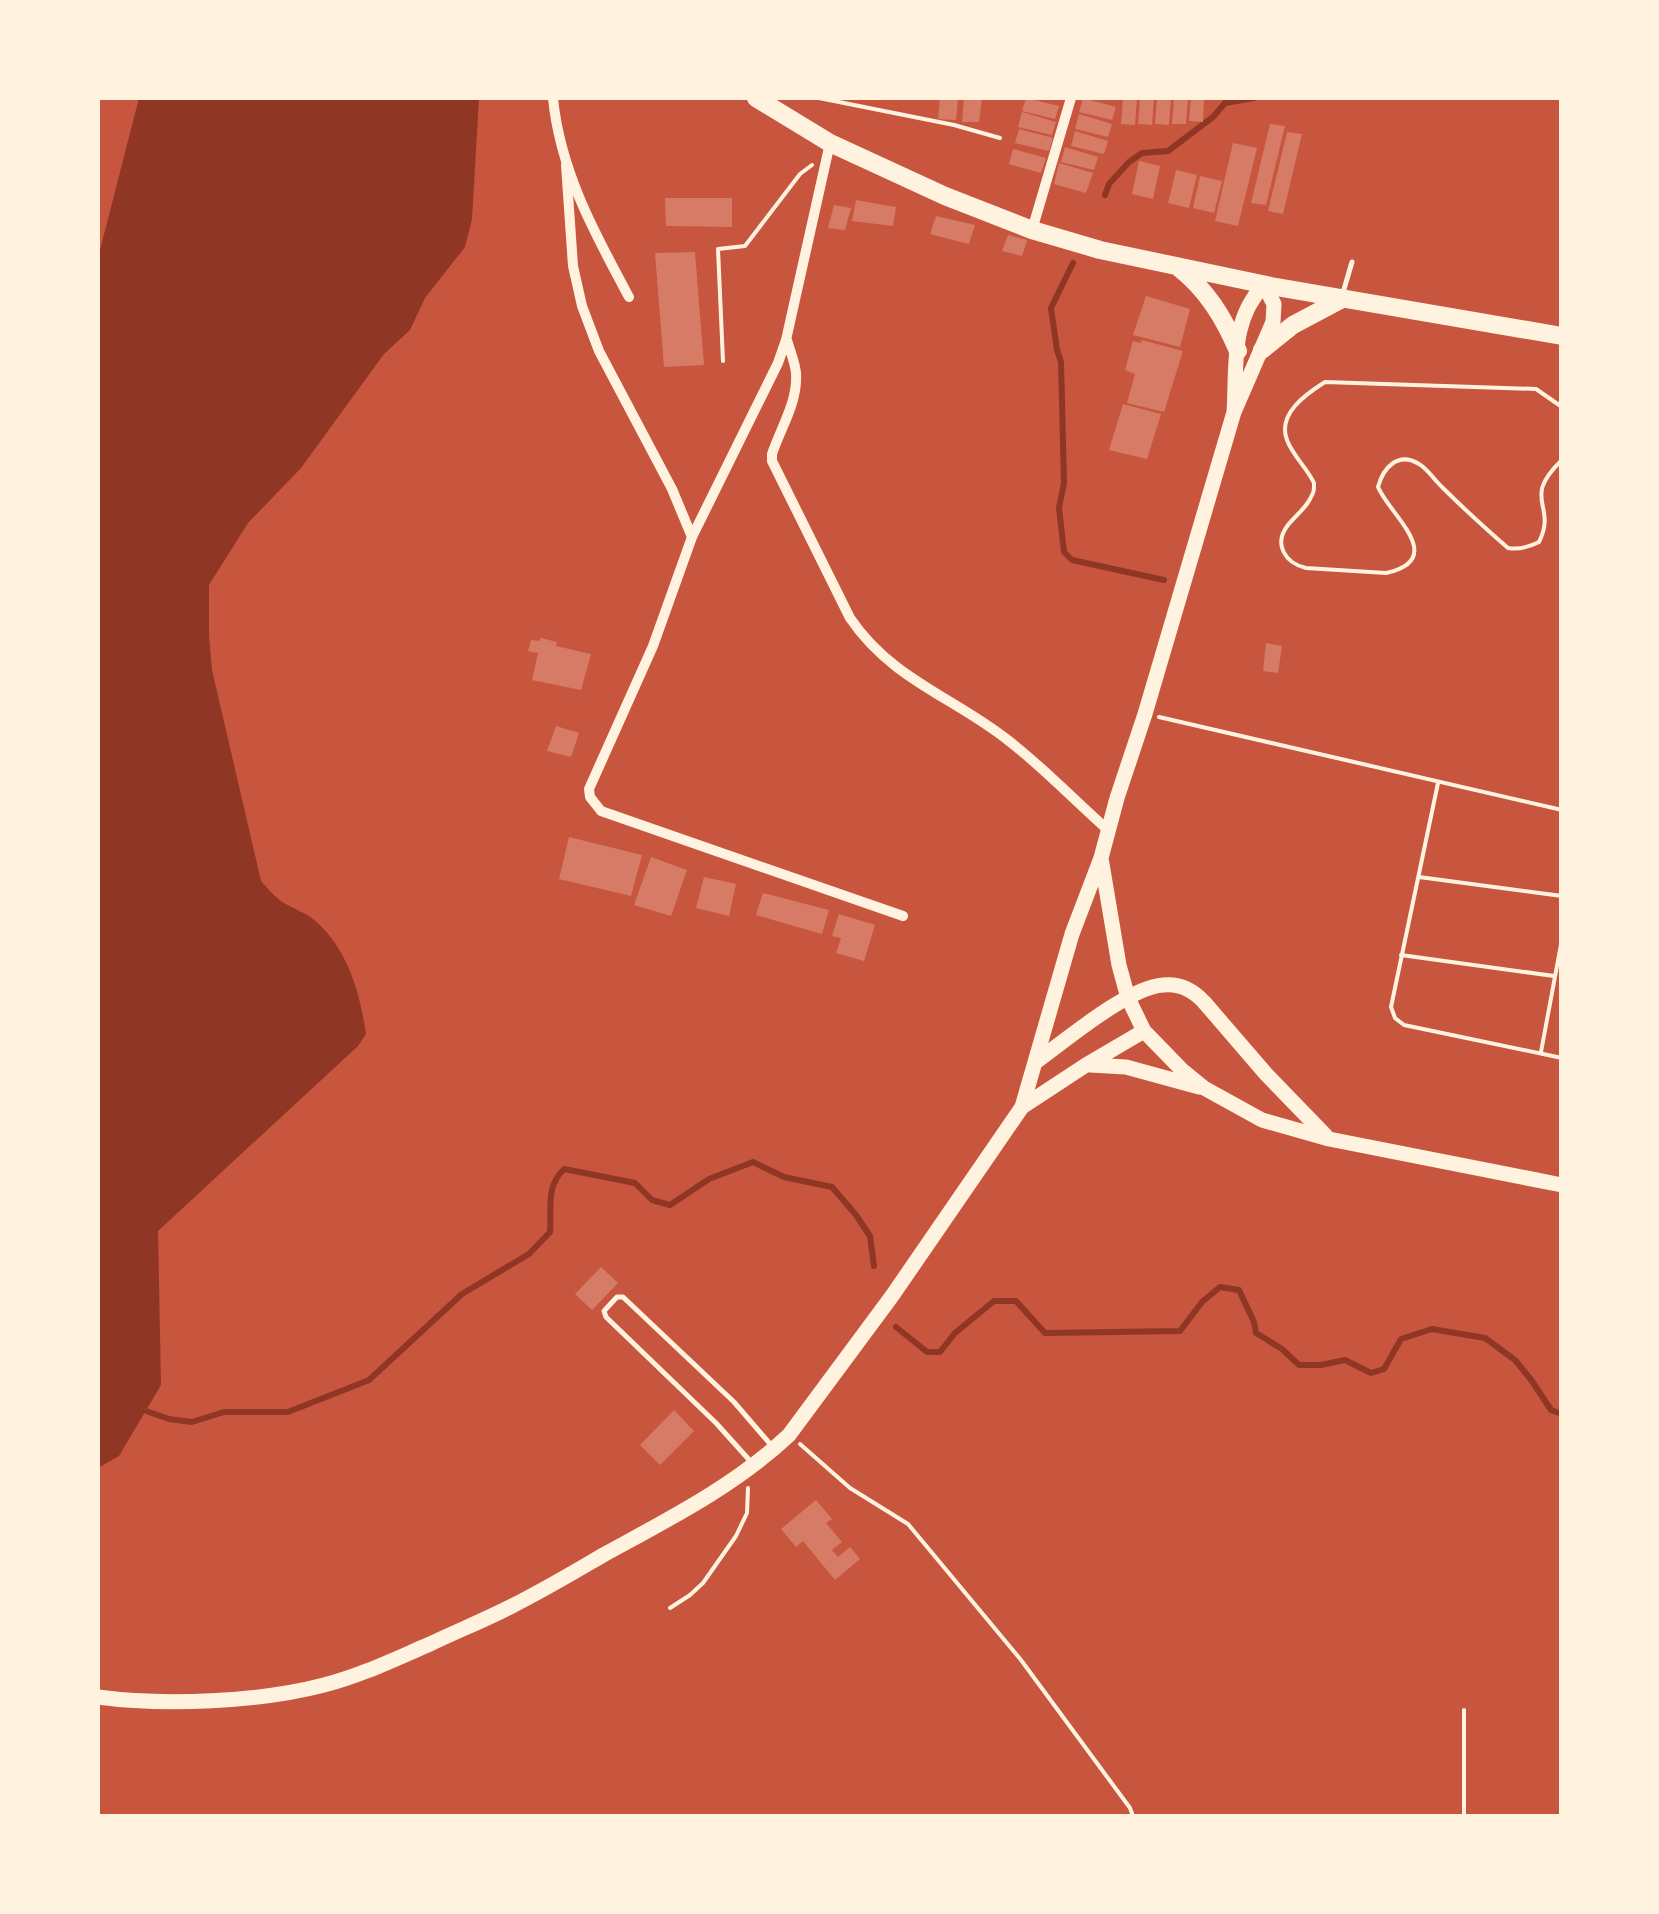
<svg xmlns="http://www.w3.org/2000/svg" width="1659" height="1914" font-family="Arial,sans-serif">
	<rect width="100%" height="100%" fill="#c8553d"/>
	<path fill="#8f3625" d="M139 98H479L472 219 465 247 425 298 410 330 384 354 301 468 248 523 209 585V636L212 670 261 881C268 889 276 898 284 903 294 909 304 912 313 919 347 947 360 992 366 1034L358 1046 158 1231 161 1385 119 1456 98 1468V258Z"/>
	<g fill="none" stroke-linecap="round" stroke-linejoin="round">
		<path stroke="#8f3625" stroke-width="6" d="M1105 195 1109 184 1129 162 1142 153 1168 151 1213 117 1225 103 1254 98
			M1073 263 1051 308 1057 350 1061 362 1064 483 1059 508 1064 552 1072 560 1164 580
			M896 1327 927 1352H940L955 1333 994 1301H1016L1045 1333 1180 1331 1202 1302 1220 1287 1239 1290 1254 1322 1256 1333 1282 1349 1299 1365H1321L1345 1360 1371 1373 1384 1369 1401 1339 1432 1329 1485 1338 1515 1360 1532 1381 1551 1410 1562 1414
			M146 1411 169 1419 192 1422 224 1412H288L369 1380 462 1294 529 1254 550 1232C552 1207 545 1188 564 1169L635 1183 652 1200 670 1205 709 1179 753 1162 784 1177 832 1187 856 1215 870 1236 874 1266"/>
	</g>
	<path fill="#d67c66" d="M940 98H958L956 120 938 119Z
		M964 98H982L979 122H962Z
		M1026 98 1059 106 1055 119 1022 111Z
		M1083 98 1116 107 1112 120 1079 112Z
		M1123 98H1137L1135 125 1121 124Z
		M1140 98H1154L1152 125 1138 124Z
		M1157 98H1171L1169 125 1155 124Z
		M1174 98H1188L1186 124H1172Z
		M1191 98H1204L1203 122 1189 121Z
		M1022 112 1056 122 1052 135 1018 127Z
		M1079 114 1112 124 1108 137 1075 129Z
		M1270 124 1285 126 1266 205 1251 203Z
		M1019 129 1053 138 1049 151 1015 143Z
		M1075 131 1108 141 1104 154 1071 146Z
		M1287 132 1302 134 1283 214 1268 211Z
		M1233 143 1257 148 1238 226 1215 221Z
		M1065 147 1098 157 1094 170 1061 162Z
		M1013 149 1046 158 1041 173 1009 164Z
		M1139 161 1160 166 1153 199 1132 194Z
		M1059 163 1093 173 1086 193 1054 184Z
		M1176 170 1197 175 1189 208 1168 203Z
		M1200 176 1222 181 1214 213 1193 208Z
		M665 198H732V227L666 226Z
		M856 200 896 207 893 226 852 221Z
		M834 205 851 208 845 230 828 228Z
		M936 216 975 225 969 244 930 234Z
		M1008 235 1027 240 1022 256 1002 251Z
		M695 252 704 365 664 367 655 253Z
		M1146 296 1190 309 1180 347 1133 335Z
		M1142 340 1183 351 1164 412 1127 403 1135 374 1125 370 1133 341 1141 343Z
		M1123 404 1161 414 1147 459 1109 450Z
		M541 638 557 642 556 646 591 654 581 690 532 680 538 653 528 651 531 640 540 641Z
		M1266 643 1282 646 1278 673 1263 671Z
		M556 726 579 733 571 757 547 751Z
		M569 837 642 855 631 896 559 879Z
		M651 857 687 870 671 916 634 905Z
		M704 877 736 884 729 916 696 908Z
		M763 893 829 910 822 934 756 915Z
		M839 914 875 925 864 961 836 953 841 938 832 936Z
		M601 1267 618 1283 592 1310 575 1294Z
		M674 1410 694 1431 660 1465 640 1445Z
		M816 1500 832 1519 826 1523 842 1542 832 1550 838 1557 850 1547 860 1559 835 1580 803 1541 796 1547 781 1529Z"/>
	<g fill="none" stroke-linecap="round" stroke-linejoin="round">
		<path stroke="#fff3e0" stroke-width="4" d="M819 98 954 125 1000 138
			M723 361 718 249 745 246 800 174 812 165
			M1562 407 1536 389 1325 382C1306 394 1277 414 1287 440 1293 456 1307 468 1314 483 1314 491 1314 492 1310 499 1305 509 1295 516 1288 525 1273 544 1285 563 1306 568L1386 573C1449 559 1389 514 1378 487 1383 468 1398 451 1419 464 1428 469 1434 480 1442 487 1463 508 1485 528 1508 548 1519 550 1529 547 1539 542 1558 504 1520 500 1562 460
			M1159 717 1562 810
			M1438 783 1391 1007 1395 1018 1404 1025 1562 1058
			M1419 877 1562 896
			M1401 955 1554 976
			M1541 1052 1562 939
			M800 1444 850 1488 908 1524 1021 1660 1130 1808 1133 1816
			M670 1608 690 1595 703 1583 736 1536 747 1513 748 1488
			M1464 1710V1816"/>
		<path stroke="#fff3e0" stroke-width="5" d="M1342 296 1352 262
			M752 1463 716 1423 606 1317 604 1311 617 1297H623L734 1402 771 1445"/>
		<path stroke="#fff3e0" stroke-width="10" d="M553 98C560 171 595 234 629 297
			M830 143 786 340 778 363 692 537 653 646 589 789 590 797 601 811 903 916
			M566 165 573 266 582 306 599 351 672 489 692 537
			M1032 230 1071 98
			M787 340C790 351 795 362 796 373 798 402 781 427 772 454V461L850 618C892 680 954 697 1009 741 1044 768 1075 801 1108 830"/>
		<path stroke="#fff3e0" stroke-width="15" d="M1234 412C1237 366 1230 320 1264 285L1274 304 1273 322 1234 412 1145 714 1117 798 1101 858 1119 965 1128 998 1144 1031 1182 1070 1204 1088 1262 1120 1329 1139 1562 1185
			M1037 1061C1066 1040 1129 987 1163 985 1180 983 1193 990 1204 1002L1266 1074 1326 1136
			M1090 1065 1126 1067 1199 1087
			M1022 1107 1086 1065 1144 1031
			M98 1697C164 1706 259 1702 324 1685 360 1676 395 1659 430 1644 457 1631 485 1620 512 1606 544 1590 574 1572 605 1554 669 1519 736 1485 789 1435L892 1296 1022 1107 1072 934 1101 858"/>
		<path stroke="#fff3e0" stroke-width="18" d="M756 98 830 143 945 196 1032 230 1100 250 1271 286 1562 336
			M1179 268C1207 290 1224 318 1238 351
			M1262 350 1293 325 1342 299"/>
	</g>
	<rect width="1659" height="1914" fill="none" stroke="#fff3e0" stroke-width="200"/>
</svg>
